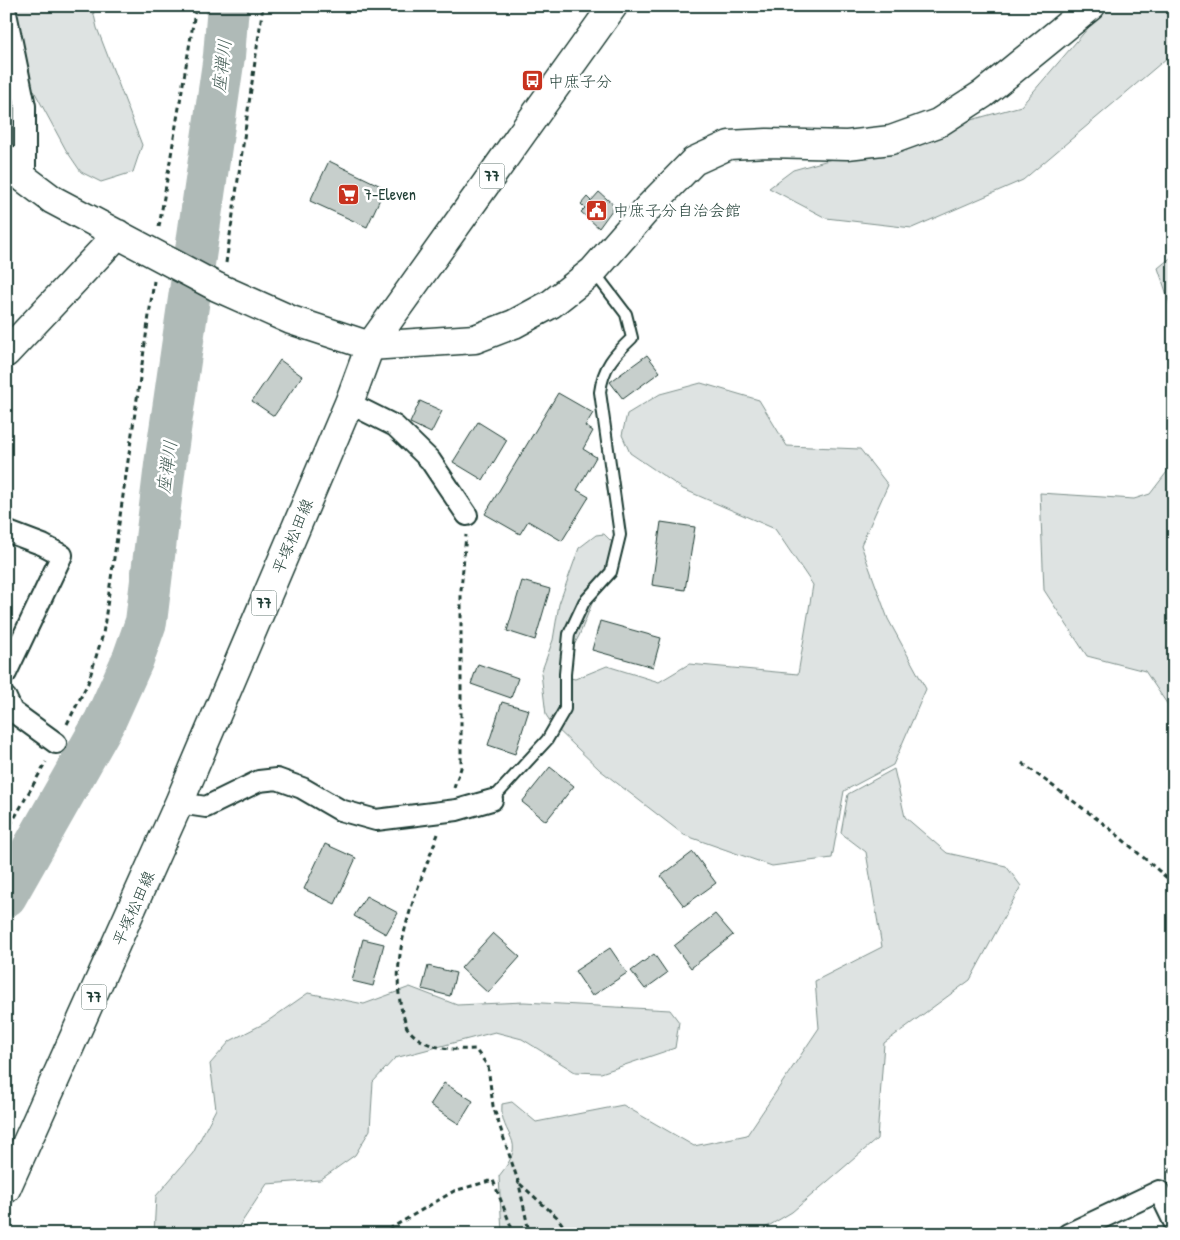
<svg xmlns="http://www.w3.org/2000/svg" width="1180" height="1240" font-family="'Patrick Hand','Klee One',sans-serif">
	<rect width="100%" height="100%" fill="#fff"/>
	<filter id="ink" filterUnits="userSpaceOnUse"><feTurbulence type="fractalNoise" baseFrequency=".02" numOctaves="2"/><feDisplacementMap in="SourceGraphic" scale="10" xChannelSelector="R" yChannelSelector="G"/><feConvolveMatrix kernelMatrix="1 2 1 2 8 2 1 2 1" color-interpolation-filters="sRGB"/></filter>
	<g filter="url(#ink)">
		<path fill="#dee3e2" stroke="#7e908b" d="M6 6H92L97 28 142 145 133 172 101 182 81 172 66 150 33 89 6 69Z
			M1107 6H1174V52L1023 180 912 228 826 218 769 188 793 170 1021 106Z
			M1174 255V316L1158 268Z
			M1174 380V714L1145 671 1087 656 1044 590 1040 493 1134 499 1150 494 1170 468Z
			M701 383 759 400 787 446 860 449 888 485 861 545 888 619 926 689 893 765 844 791 832 858 772 866 684 835 600 770 552 724 546 715 541 673 553 640 559 604 579 548 596 535 604 534 612 542 609 561 579 636 562 667 566 677 575 679 607 666 659 682 689 664 798 674 813 585 775 529 683 489 630 453 622 435 627 414 660 394Z
			M894 769 905 817 947 853 1006 866 1021 886 970 980 884 1043 877 1139 792 1212 755 1234H502L499 1176C531 1137 499 1139 502 1104L512 1102 536 1122 623 1105 694 1146 747 1135 819 1028 815 981 882 947 866 852 841 833 848 794Z
			M410 987 457 1005 524 1002 670 1010 679 1022 675 1048 601 1073 575 1072 522 1039 495 1032 395 1058 373 1082 370 1130 355 1155 320 1180 267 1184 234 1234H154L156 1196 193 1153 216 1109 210 1064 230 1041 265 1023 308 993 364 1004Z"/>
		<g fill="none" stroke-linecap="round" stroke-linejoin="round">
			<path stroke="#afbab7" stroke-width="42" d="M6 896 105 721 133 659 146 622 165 465 224 56 228 6"/>
		</g>
		<path fill="#c7cfcc" stroke="#1f3d34" d="M329 161 385 188 367 227 310 201Z
			M599 192 615 206 599 228 581 212 585 208 581 204 587 197 591 201Z
			M647 355 660 372 623 399 610 382Z
			M280 360 302 376 274 416 252 401Z
			M558 393 593 413 585 426 593 431 583 449 596 457 577 490 589 497 562 541 528 521 520 534 485 514Z
			M420 401 442 411 431 433 410 423Z
			M478 422 507 440 483 480 453 462Z
			M661 522 695 527 685 590 652 585Z
			M522 581 550 589 535 640 507 631Z
			M600 621 661 638 653 667 592 650Z
			M478 664 518 678 511 698 471 684Z
			M502 702 529 710 515 754 488 745Z
			M550 767 574 786 546 821 522 802Z
			M325 844 356 858 335 904 304 889Z
			M693 852 716 883 684 906 661 876Z
			M366 896 398 913 386 934 354 916Z
			M715 914 733 935 691 968 674 946Z
			M493 933 520 957 488 993 461 968Z
			M363 939 384 944 373 986 352 981Z
			M610 948 627 973 592 996 575 971Z
			M654 954 667 973 645 989 631 971Z
			M428 966 456 973 450 996 422 989Z
			M444 1083 473 1101 459 1124 430 1105Z"/>
		<g fill="none" stroke-linecap="round" stroke-linejoin="round">
			<defs>
				<path id="lane" d="M492 800 547 740 565 709V674L569 634 584 602 611 572 620 535 600 392C603 367 614 355 632 338L626 314 594 272"/>
				<path id="street" d="M6 13 25 106V179
					M349 403 395 426 430 460 467 515
					M6 531 43 545 62 555 6 673
					M6 698 12 711 56 743
					M179 803 206 807 259 781 277 779 302 788 340 810 376 820 457 810 492 800
					M1068 1234 1159 1191 1174 1222"/>
				<path id="secondary" d="M6 159 25 179 53 200 217 287 291 320 370 346 475 339 514 324 551 304 593 271 648 208 694 161 729 145 767 143 847 145 891 140 938 123 983 94 1091 6
					M6 353 118 234"/>
				<path id="primary" d="M6 1189 179 803 349 403 370 346 613 6"/>
			</defs>
			<use href="#lane" stroke="#1f3d34" stroke-width="14"/>
			<use href="#street" stroke="#1f3d34" stroke-width="24"/>
			<use href="#secondary" stroke="#1f3d34" stroke-width="31"/>
			<use href="#primary" stroke="#1f3d34" stroke-width="31"/>
			<path stroke="#1f3d34" stroke-width="3" stroke-dasharray="5 4" stroke-linecap="butt" d="M159 227 196 6
				M226 263 263 6
				M67 724 88 683 103 634 154 281
				M1022 763 1108 827 1174 884
				M454 788 461 768V590L466 535
				M6 833 46 762
				M438 834C418 889 386 956 403 1015 405 1019 405 1026 408 1029 425 1050 452 1050 475 1049L488 1066 493 1106 519 1184 529 1232 525 1234
				M1169 1173 1174 1165
				M520 1184 557 1217 569 1234
				M381 1234 454 1191 493 1180 514 1234"/>
			<use href="#lane" stroke="#fff" stroke-width="10"/>
			<use href="#street" stroke="#fff" stroke-width="20"/>
			<use href="#secondary" stroke="#fff" stroke-width="28"/>
			<use href="#primary" stroke="#fff" stroke-width="28"/>
		</g>
	</g>
	<defs>
		<symbol id="bus-square" viewBox="-11 -11 22 22"><rect x="-9" y="-9" width="18" height="18" rx="4" fill="#c8321e" stroke="#fff"/><path d="M-5-6H5V4H4V6H2V4H-2V6H-4V4H-5ZM-3.5-4V0h7V-4ZM-3.5 1.2v1.5H-2V1.2ZM2 1.2v1.5H3.5V1.2Z" fill="#fff"/></symbol>
		<symbol id="supermarket-square" viewBox="-11 -11 22 22"><rect x="-9" y="-9" width="18" height="18" rx="4" fill="#c8321e" stroke="#fff"/><path d="M-6-5.5h2.5l.6 2H6L4.5 2H-2.5L-4.4-4H-6ZM-1.5 3.2a1.3 1.3 0 1 0 .1 0ZM3 3.2a1.3 1.3 0 1 0 .1 0Z" fill="#fff"/></symbol>
		<symbol id="civic-square" viewBox="-11 -11 22 22"><rect x="-9" y="-9" width="18" height="18" rx="4" fill="#c8321e" stroke="#fff"/><path d="M-.6-6.5H3V-4.5H.6V-3L4-1V1h2V6H-6V1h2V-1L-.6-3ZM-1.2 2.5V6h2.4V2.5Z" fill="#fff"/></symbol>
	</defs>
	<g fill-rule="evenodd">
		<use href="#bus-square" x="520" y="68" width="25" height="25"/>
		<use href="#supermarket-square" x="336" y="182" width="25" height="25"/>
		<use href="#civic-square" x="584" y="198" width="25" height="25"/>
	</g>
	<g text-anchor="middle" stroke-width="5" stroke-linejoin="round" paint-order="stroke">
		<g fill="#fff" stroke="#627771" stroke-width="1">
			<rect x="479.5" y="163.5" width="25" height="25" rx="4"/>
			<rect x="251.5" y="590.5" width="25" height="25" rx="4"/>
			<rect x="81.5" y="984.5" width="25" height="25" rx="4"/>
		</g>
		<g font-size="15" font-weight="bold" fill="#1f3d34">
			<text x="492" y="181">77</text>
			<text x="264" y="608">77</text>
			<text x="94" y="1002">77</text>
		</g>
		<g font-size="16" fill="#1f3d34" stroke="#fff" text-anchor="start">
			<text x="548" y="87">中庶子分</text>
			<text x="364" y="200">7-Eleven</text>
			<text x="613" y="216">中庶子分自治会館</text>
		</g>
		<g font-size="16" fill="#1f3d34" stroke="#fff">
			<text transform="translate(292 536) rotate(-67)" y="6">平塚松田線</text>
			<text transform="translate(133 908) rotate(-66)" y="6">平塚松田線</text>
		</g>
		<g font-size="18" font-style="italic" fill="#4a625b" stroke="#fff">
			<text transform="translate(222 66) rotate(-83)" y="6">座禅川</text>
			<text transform="translate(167 467) rotate(-82)" y="6">座禅川</text>
		</g>
	</g>
	<rect width="1180" height="1240" fill="none" stroke="#fff" stroke-width="25"/>
	<rect x="12" y="12" width="1155" height="1215" fill="none" stroke="#1f3d34" stroke-width="2" filter="url(#ink)"/>
</svg>
